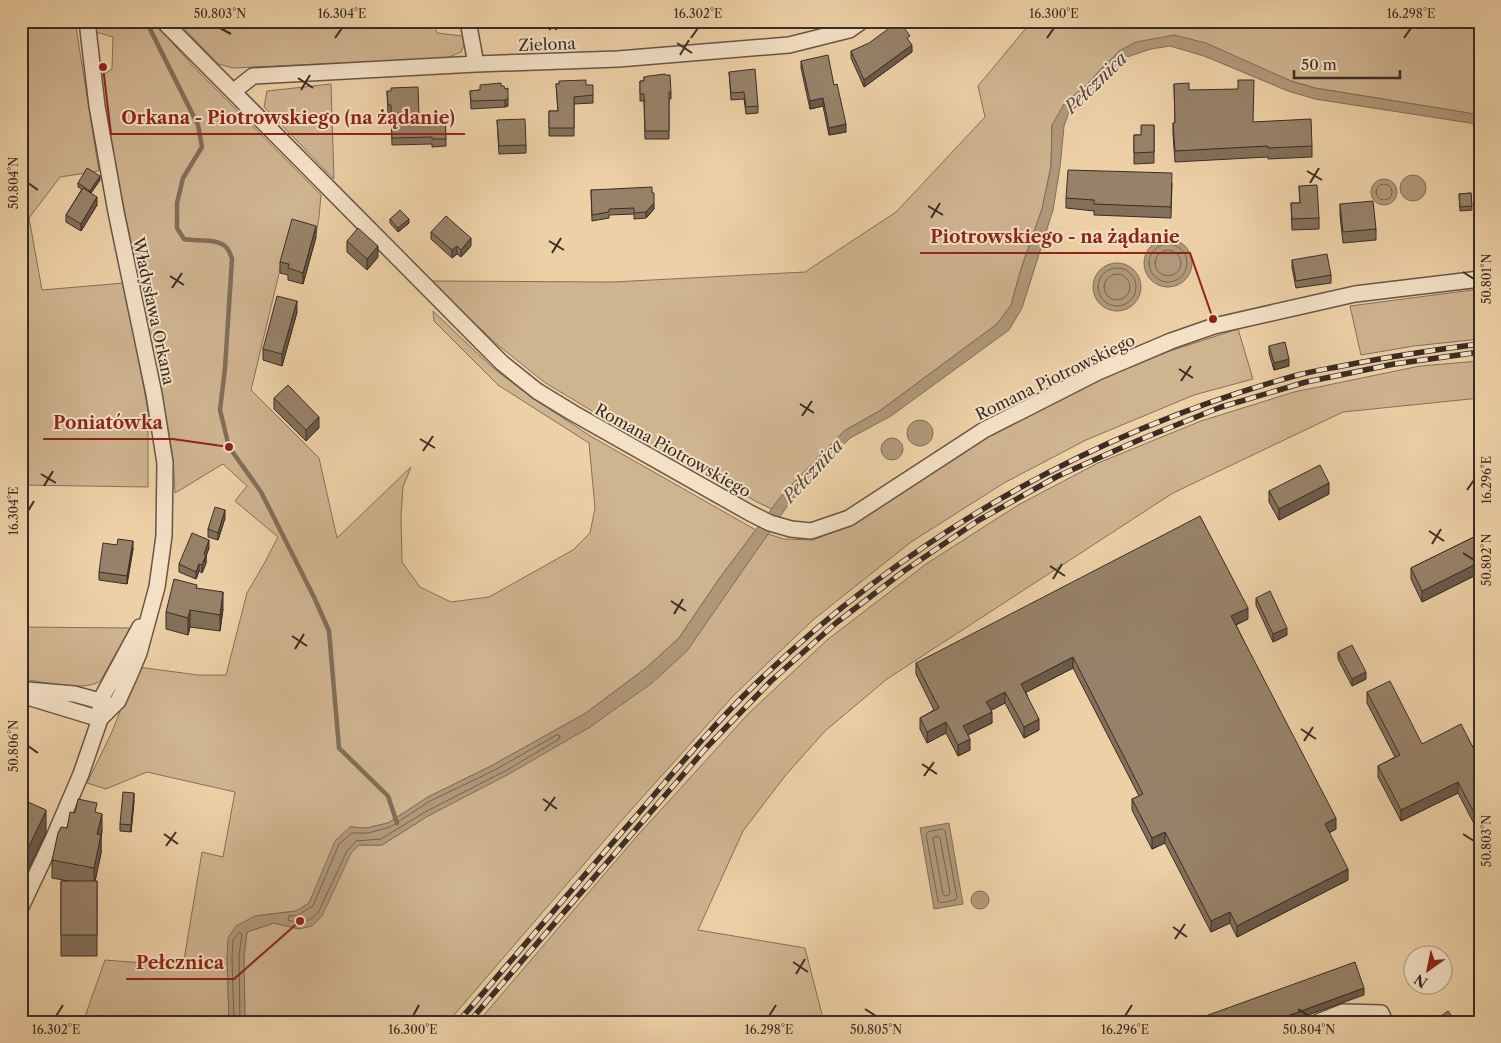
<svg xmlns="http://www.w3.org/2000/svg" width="1501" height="1043" font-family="'Libre Caslon Text',serif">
	<rect width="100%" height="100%" fill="#edd0a6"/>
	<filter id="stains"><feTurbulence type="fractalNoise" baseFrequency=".004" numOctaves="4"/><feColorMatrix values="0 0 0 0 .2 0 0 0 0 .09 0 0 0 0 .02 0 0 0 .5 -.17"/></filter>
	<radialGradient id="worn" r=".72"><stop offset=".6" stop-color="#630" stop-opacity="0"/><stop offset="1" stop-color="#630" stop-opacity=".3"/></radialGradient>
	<path fill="#cfb490" stroke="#84705b" d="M21 21H75L99 171 60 177 29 218 42 290 124 283 148 410V487L21 485Z
		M95 21H153L193 66 321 195 319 217 316 234 290 228 251 390 319 458 337 538 411 467 403 487 401 517 402 562 420 587 451 602 489 597 573 550 590 533 595 508 589 443 498 385 434 321 433 311 493 368 531 397 592 437 756 530 719 579 679 638 646 668 586 713 491 766 428 797 388 823 367 828 350 827 309 903 296 911 255 916 227 957 229 1022H83L105 960 183 966 202 852 223 857 235 792 147 772 106 789 87 783 111 734 138 667 198 675H226L247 593 265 562 278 537 235 501 247 486 223 464 175 493 173 458 161 389 115 165 100 77 112 69 113 37 96 32Z
		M177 21H432L437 33 463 36 465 42 461 52 447 58 233 68 218 64Z
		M1032 21H1480V117L1469 113 1315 88 1291 81 1174 35 1107 62 1052 125 1051 166 1042 209 1021 269 1011 305 997 324 881 410 844 431 782 495 772 509 759 503 602 417 544 382 498 345 429 281 613 282 805 272 896 212 985 117 978 86Z
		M331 84 334 179 264 107 267 91Z
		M1480 289V339L1414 346 1361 355 1350 306Z
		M1238 329 1253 379 1194 395 1086 440 1004 483 911 542 813 620 734 695 623 819 448 1022H245L244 955 247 932 274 923 299 929 351 853 359 845H382L428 816 590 727 728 590 768 534 784 539 812 540 853 525 988 437 1101 379 1170 351Z
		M1480 361V398L1343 412 1173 493 887 679 825 731 785 776 743 831 698 930 805 948 824 1022H478L637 836 749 713 827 640 926 564 1018 505 1098 463 1201 421 1294 392 1420 366Z
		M21 627 130 628 101 680C89 693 39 681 21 679Z"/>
	<path fill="#b0997a" stroke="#816e58" d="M1174 35 1206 43 1291 81 1315 88 1469 113 1480 117V127L1470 123 1315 99 1288 91 1204 56 1170 46 1151 49 1127 57 1068 115 1064 126 1060 167 1053 210 1022 308 1009 330 891 416 850 438 801 489 786 508 687 651 652 683 590 727 509 774 428 816 382 845H359L351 853 322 916 312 926 299 929 274 923 247 932 244 955 245 1022H229L227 957 228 938 236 926 255 916 296 911 309 903 335 841 350 827 367 828 388 823 428 797 491 766 586 713 646 668 679 638 719 579 782 495 844 431 881 410 997 324 1011 305 1021 269 1042 209 1051 166 1052 125 1064 104 1085 86 1119 51 1136 42Z
		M1400 188a13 13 0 1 1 26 0a13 13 0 1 1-26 0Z
		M1371 192a13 13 0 1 1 26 0a13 13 0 1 1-26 0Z
		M1144 263a24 24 0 1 1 48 0a24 24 0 1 1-48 0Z
		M1093 287a24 24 0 1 1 48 0a24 24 0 1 1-48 0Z
		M907 433a13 13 0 1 1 26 0a13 13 0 1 1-26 0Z
		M881 449a11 11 0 1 1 22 0a11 11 0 1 1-22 0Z
		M949 823 963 904 934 909 920 828Z
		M971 900a9 9 0 1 1 18 0a9 9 0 1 1-18 0Z"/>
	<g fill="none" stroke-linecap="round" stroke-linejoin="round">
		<path stroke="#756350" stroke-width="1" d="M1376 192a8 8 0 1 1 16 0a8 8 0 1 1-16 0Z
			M1149 263a19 19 0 1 1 38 0a19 19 0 1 1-38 0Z
			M1155 263a13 13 0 1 1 26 0a13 13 0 1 1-26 0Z
			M1098 287a19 19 0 1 1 38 0a19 19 0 1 1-38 0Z
			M1104 287a13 13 0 1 1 26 0a13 13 0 1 1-26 0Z
			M557 735 560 736 559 739 507 770 425 812 381 839 356 841 347 851 318 913C308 922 301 925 288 920L289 916 298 915 313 906 339 844 352 833H368L390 827 430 801 493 771Z
			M943 829 945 831 957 898 955 900 940 903 938 901 926 834 928 832Z
			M939 837 940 838 950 892 949 895 945 896 943 894 933 839 934 837Z
			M234 1022 232 957 233 940 239 932 242 934 239 955 240 1022"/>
		<path stroke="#816e58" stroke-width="4.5" d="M146 21 198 125 202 147 183 178 177 203V228L184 239C197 242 217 237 227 248 229 251 231 255 232 259L225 368 220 410 229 447 261 492 314 597 329 631 339 748 388 796 397 823"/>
		<defs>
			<path id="minor" d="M87 21 97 106 116 212 154 394 165 463 164 536 157 587 139 653 128 679 118 701 100 719
				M163 21 502 363 537 391 573 413 750 513 770 523 791 529 811 531 849 518 984 430 1098 372 1171 341 1214 326 1355 294 1480 279
				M468 21 476 64
				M234 91 253 76 476 64 618 59 789 45 849 30 862 21
				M27 690 74 694 100 701
				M21 695 100 719
				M21 907 54 837 81 774 100 719V701L140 627
				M1318 1022 1343 1012 1381 1013 1385 1022"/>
		</defs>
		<use href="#minor" stroke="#675646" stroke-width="18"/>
		<use href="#minor" stroke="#f3e0c5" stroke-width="15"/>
		<defs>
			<path id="rail" d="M458 1022C518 953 577 883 637 815 678 767 719 718 766 674 917 531 1097 430 1298 375 1312 371 1327 369 1342 366 1387 357 1433 350 1480 344
				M469 1022 707 747 771 681 836 623 904 571 979 520 1058 476 1139 440 1221 407 1306 382 1394 364 1480 352"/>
		</defs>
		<use href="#rail" stroke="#3a2d26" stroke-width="5.5"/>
		<use href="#rail" stroke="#f3e0c5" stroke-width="4" stroke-dasharray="11" stroke-linecap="butt"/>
	</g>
	<path fill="#82705a" stroke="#3a2d26" d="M539 21H563L556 30 552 27 550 30Z
		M570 21H580L576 26Z
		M718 21H742L719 26Z
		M910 42 912 52 864 87 851 58V51Z
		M801 61 834 85 846 132 829 135 823 106 810 109 801 68Z
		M729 72 758 106V113L746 114 744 99 731 100Z
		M644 77 671 92V99H669V139H645L644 101H640V81H644Z
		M556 84 586 85 593 95V103L574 104V136H549V111H558Z
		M1174 84 1253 122 1312 146V157L1268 159V157L1175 162 1173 134V123H1175Z
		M501 86 508 106 505 107 471 109 470 91 480 90Z
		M387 91 419 116 445 115 446 146 432 147V144L392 145 391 113H388Z
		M497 120 526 145V153L499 154Z
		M1154 125V163L1134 164V135H1141Z
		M100 180 91 193 97 205 81 231 66 222V215L82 189 78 187V183Z
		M1172 183 1171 218 1094 215V211L1066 208V198Z
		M1299 186 1319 218V229L1292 230 1291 203H1300Z
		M591 190 652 193 654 209 646 218 634 219V214L609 215V218L592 221Z
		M1471 193 1472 210 1460 211 1459 194Z
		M1340 204 1376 229V240L1343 243 1340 215Z
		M390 219 409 223 398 232 390 223Z
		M431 232 471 246 461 257 457 254 452 258 431 239Z
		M316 237 303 284 288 280V275L280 273V262Z
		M347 241 378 257 367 270 347 252Z
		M1292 260 1331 275V283L1296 288 1292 267Z
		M297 312 282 366 263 360V349Z
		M1269 346 1289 366 1274 370 1269 353Z
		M274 398 319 428 306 441 274 409Z
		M1269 491 1329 494 1279 520 1269 502Z
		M225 518 218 540 208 537V529Z
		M1480 534V573L1422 602 1411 579V568Z
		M209 548 206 555V563L202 573 199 571 196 579 179 572V564Z
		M133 549 127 584 99 580V572Z
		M197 588 223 609 220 631 190 627 188 635 166 629V612Z
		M1256 598 1287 635 1273 642 1256 605Z
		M1248 619 1236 625 1336 829 1329 833 1348 880 1237 937 1230 923 1211 932 1165 843 1152 849 1132 810V799L1139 796 1073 668 1026 692 1039 730 1024 738 1005 703 991 710 992 723 968 735 970 750 958 756 946 733 927 743 920 729V718L934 710 916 674V663Z
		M1338 652 1366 679 1352 686 1338 659Z
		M1367 692 1422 744 1480 761V835L1458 793 1401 821 1378 777V766L1395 757 1367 703Z
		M134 801 131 832 120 831V824Z
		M75 813H97L102 832 101 835V853L95 881H97V956H61V881H69L52 878V860Z"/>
	<path fill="#6a5b4a" stroke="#3a2d26" d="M551 21H552V27L550 30V22Z
		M558 21H563L556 30V23Z
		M576 21H580L576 26Z
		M912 45V52L864 87V80Z
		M508 98V106L505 107V100Z
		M823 98V106L810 109V101Z
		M846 124V132L829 135V128Z
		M100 176V180L90 194V191Z
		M97 197V205L81 231V224Z
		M654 203V209L646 218V212Z
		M409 219V223L398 232V228Z
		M316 226V237L303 284V273Z
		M471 238V246L461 257V250Z
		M378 246V257L367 270V259Z
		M457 246V254L452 258V250Z
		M297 301V312L282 366V354Z
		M1289 359V366L1274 370V363Z
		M319 417V428L306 441V430Z
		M1329 483V494L1279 520V509Z
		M225 510V518L218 540V533Z
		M209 540V548L204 562V554Z
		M133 541V549L127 584V576Z
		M206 555V563L202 573V565Z
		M1480 562V573L1422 602V591Z
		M199 564V571L196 579V572Z
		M223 592V609L220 631V615Z
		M1248 608V619L1231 627V616Z
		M190 610V627L188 635V618Z
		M1287 628V635L1273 642V634Z
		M1073 657V668L1021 695V684Z
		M1366 672V679L1352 686V679Z
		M1005 692V703L986 713V702Z
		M992 712V723L963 737V726Z
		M1039 719V730L1024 738V727Z
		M946 722V733L927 743V732Z
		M970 739V750L958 756V745Z
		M1458 782V793L1401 821V810Z
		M134 793V801L131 832V825Z
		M46 811V833L21 884V863Z
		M102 814V832L97 852V834Z
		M1336 818V829L1325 835V824Z
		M1165 832V843L1152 849V838Z
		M101 835V853L94 886V868Z
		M1348 869V880L1237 937V926Z
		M1230 912V923L1211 932V921Z
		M1364 988V995L1289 1022H1271Z"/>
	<path fill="#978269" stroke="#3a2d26" d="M899 21 910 36 907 38 912 45 864 80 851 51 869 43Z
		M828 55 834 85 837 84 846 124 829 128 823 98 810 101 801 61Z
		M755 69 758 106 746 107 744 92 731 93 729 72Z
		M665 74V75H670L671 92H669V131H645L644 94H640V81H644V77L649 76Z
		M586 80V85H593V95L574 97V128H549V111H558L556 84H559V81Z
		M1238 80H1254L1253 122 1311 119 1312 146 1268 148V146L1175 151 1173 123H1175L1174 84 1189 83V90L1238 89Z
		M501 83V86H504L505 89 508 88V98L505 100 471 101 470 91 480 90V85Z
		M418 87 419 116 445 115 446 139H432V137L392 138 391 105H388L387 91H391V88Z
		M525 119 526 145 499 146 497 120Z
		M1141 125H1154V152L1134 153V135H1141Z
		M87 168 100 176 90 191 78 183Z
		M1068 170 1172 173 1171 207 1094 204V200L1066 198Z
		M1317 185 1319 218 1292 219 1291 203H1300L1299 186Z
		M652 187V193H654V203L646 212 634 213V208L609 209V212L592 215 591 190Z
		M83 188 97 197 81 224 66 215Z
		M1471 193 1472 206 1460 207 1459 194Z
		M1373 201 1376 229 1343 232 1340 204Z
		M400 210 409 219 398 228 390 219Z
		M446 216 471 238 461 250 457 246 452 250 431 232Z
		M292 219 316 226 303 273 288 268 289 264 280 262Z
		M358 228 378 246 367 259 347 241Z
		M1327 254 1331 275 1296 281 1292 260Z
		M277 296 297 301 282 354 263 349Z
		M1285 342 1289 359 1274 363 1269 346Z
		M288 385 319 417 306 430 274 398Z
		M1320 465 1329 483 1279 509 1269 491Z
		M215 507 225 510 218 533 208 529Z
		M1200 516 1248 608 1231 616 1336 818 1325 824 1348 869 1237 926 1230 912 1211 921 1165 832 1152 838 1132 799 1143 794 1073 657 1021 684 1039 719 1024 727 1005 692 986 702 992 712 963 726 970 739 958 745 946 722 927 732 920 718 939 708 916 663Z
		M192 533 209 540 204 554 206 555 202 565 199 564 196 572 179 564Z
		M1480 534V562L1422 591 1411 568Z
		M118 539 133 541 127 576 99 572 103 543 117 545Z
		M174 579 197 585 196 588 223 592 220 615 190 610 188 618 166 612Z
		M1270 591 1287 628 1273 634 1256 598Z
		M1352 645 1366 672 1352 679 1338 652Z
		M1390 681 1422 744 1461 724 1480 761V824L1458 782 1401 810 1378 766 1400 755 1367 692Z
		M123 792 134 793 131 825 120 824Z
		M78 799 97 803 95 812 102 814 97 834 101 835 94 868 52 860 58 833 61 827 67 828 70 812 75 813Z
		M28 802 46 810V811L21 863V818Z
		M61 881H97V935H61Z
		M1355 962 1364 988 1271 1022H1189Z
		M1448 1011 1456 1022H1433Z
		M21 1013 40 1019 39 1022H21Z"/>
	<path fill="none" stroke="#3a2d26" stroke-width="2" d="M220 28 231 34M335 38 342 28M691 38 698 28M1047 38 1054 28M1404 38 1411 28M677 43 692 53M680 55 689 40M298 78 313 88M301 90 310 75M1307 171 1322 180M28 183 38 190M1310 183 1319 168M928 206 943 215M931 218 940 203M549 241 564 250M552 253 561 238M1463 272 1474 279M170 276 184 285M172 288 182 273M1179 369 1193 378M1181 381 1191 366M800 404 814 413M802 416 812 401M420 439 435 448M423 451 433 436M41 474 56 483M44 486 53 471M1467 490 1474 480M28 511 34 501M1429 531 1444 541M1432 544 1441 529M1463 553 1474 560M1050 566 1065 576M1053 579 1062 564M671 601 686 611M674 614 683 599M292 636 307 646M295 649 304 634M1301 729 1316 739M1304 741 1313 727M28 746 38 753M922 764 937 774M924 776 934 762M543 799 557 809M545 811 555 797M164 834 178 844M1463 834 1474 841M166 846 176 832M1173 927 1187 937M1175 939 1185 924M793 962 808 972M796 974 805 959M865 1009 876 1016M1298 1009 1309 1016M56 1016 63 1005M413 1016 419 1005M769 1016 776 1005M1125 1016 1132 1005"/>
	<g text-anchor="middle" stroke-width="4" stroke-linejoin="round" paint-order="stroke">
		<g font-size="16" fill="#3a2d26" stroke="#f3e0c5">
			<text transform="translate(547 44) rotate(-2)" y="6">Zielona</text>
			<text transform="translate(154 311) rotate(78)" y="6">Władysława Orkana</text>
			<text transform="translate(1055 377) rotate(-26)" y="6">Romana Piotrowskiego</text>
			<text transform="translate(673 450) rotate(29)" y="6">Romana Piotrowskiego</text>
		</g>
		<g font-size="18" font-style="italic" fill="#58483b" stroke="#f3e0c5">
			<text transform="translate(1096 83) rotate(-44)" y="6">Pełcznica</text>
			<text transform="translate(813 471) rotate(-47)" y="6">Pełcznica</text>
		</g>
	</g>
	<path fill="none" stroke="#8f2418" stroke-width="2" d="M103 67L111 134H465M1213 319L1190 253H920M229 447L173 439H43M300 921L234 979H126"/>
	<g fill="#8f2418" stroke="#f3e0c5" stroke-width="2">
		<circle cx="103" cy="67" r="5"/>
		<circle cx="1213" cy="319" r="5"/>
		<circle cx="229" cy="447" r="5"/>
		<circle cx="300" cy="921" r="5"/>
	</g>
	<g font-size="18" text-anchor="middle" font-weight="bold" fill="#8f2418" stroke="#f3e0c5" stroke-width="4" stroke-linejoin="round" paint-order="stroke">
		<text x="288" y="124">Orkana - Piotrowskiego (na żądanie)</text>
		<text x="1055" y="243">Piotrowskiego - na żądanie</text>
		<text x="108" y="429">Poniatówka</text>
		<text x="180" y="969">Pełcznica</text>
	</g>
	<rect width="1501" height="1043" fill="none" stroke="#edd0a6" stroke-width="55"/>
	<g transform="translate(1428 970) rotate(213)"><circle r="24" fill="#f3e0c5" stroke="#a99885"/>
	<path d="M0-4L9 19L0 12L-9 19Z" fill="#8f2418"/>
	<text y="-8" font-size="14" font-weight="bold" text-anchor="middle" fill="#3a2d26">N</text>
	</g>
	<path d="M1294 70v8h106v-8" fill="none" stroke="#3a2d26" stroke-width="2.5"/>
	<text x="1301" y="70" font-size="15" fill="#3a2d26" stroke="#f3e0c5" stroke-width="4" paint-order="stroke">50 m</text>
	<rect x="28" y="28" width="1446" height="988" fill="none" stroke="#3a2d26" stroke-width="2"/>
	<g font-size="12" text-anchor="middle" fill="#3a2d26">
		<text x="220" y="18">50.803°N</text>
		<text x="342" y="18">16.304°E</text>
		<text x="698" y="18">16.302°E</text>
		<text x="1054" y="18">16.300°E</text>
		<text x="1411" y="18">16.298°E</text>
		<text transform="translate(14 183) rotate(-90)" y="4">50.804°N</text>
		<text transform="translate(1487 279) rotate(-90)" y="4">50.801°N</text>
		<text transform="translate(1487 480) rotate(-90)" y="4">16.296°E</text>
		<text transform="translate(14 511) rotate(-90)" y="4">16.304°E</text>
		<text transform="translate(1487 560) rotate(-90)" y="4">50.802°N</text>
		<text transform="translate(14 746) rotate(-90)" y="4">50.806°N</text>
		<text transform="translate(1487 841) rotate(-90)" y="4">50.803°N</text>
		<text x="56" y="1034">16.302°E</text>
		<text x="413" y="1034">16.300°E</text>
		<text x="769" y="1034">16.298°E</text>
		<text x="876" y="1034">50.805°N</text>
		<text x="1125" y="1034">16.296°E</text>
		<text x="1309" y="1034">50.804°N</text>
	</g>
	<rect width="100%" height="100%" filter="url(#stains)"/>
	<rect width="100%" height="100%" fill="url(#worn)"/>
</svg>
